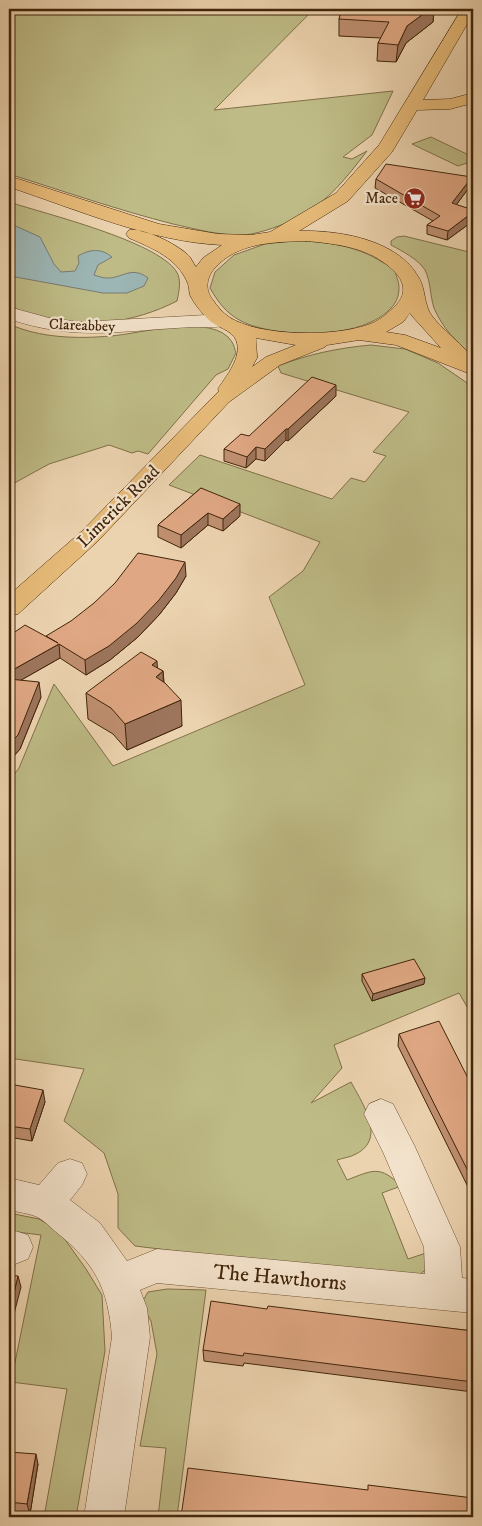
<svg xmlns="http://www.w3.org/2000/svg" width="482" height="1526" font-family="'IM FELL DW Pica',serif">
	<rect width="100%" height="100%" fill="#ecd3af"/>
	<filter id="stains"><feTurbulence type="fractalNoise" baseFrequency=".004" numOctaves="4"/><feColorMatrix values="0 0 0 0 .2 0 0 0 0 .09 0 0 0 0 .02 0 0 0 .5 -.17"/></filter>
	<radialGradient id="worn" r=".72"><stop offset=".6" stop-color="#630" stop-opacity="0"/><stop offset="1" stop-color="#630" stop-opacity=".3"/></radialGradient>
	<path fill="#bebb86" stroke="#807048" d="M9 9H314L214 110 393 91 372 135 343 157 352 159 367 151C347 177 328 202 299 217 284 225 261 233 245 235 220 236 196 229 173 224 118 210 63 191 9 174Z
		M431 137 473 157V161L458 166 412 144Z
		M9 202C46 214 156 241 176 271 182 280 179 291 177 301 134 323 83 330 36 317 28 315 19 310 11 306L9 305Z
		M404 236 473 253V356C457 344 442 327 434 308 430 296 431 282 425 270 418 259 402 251 391 245V241L397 237Z
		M302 240C330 243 357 246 382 262 385 264 392 267 394 270 396 273 397 278 398 281 400 287 399 297 395 303 370 341 277 339 241 321 226 313 218 302 210 288L215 272 234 255 265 244Z
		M9 324C40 338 77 339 111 336 139 334 214 312 232 342 234 345 235 350 236 353L228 369 216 375 148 454 138 451 132 453 109 445 49 464 9 486Z
		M371 345 405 349 438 363 473 387V1017L459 993 334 1045 342 1068 311 1103 351 1082C362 1103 387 1138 356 1154 351 1157 343 1158 337 1160L347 1180C373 1170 380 1165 401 1186L382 1193 408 1259 429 1252C429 1270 424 1275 406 1279L135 1246 118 1228V1194L104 1153 64 1121 84 1069 9 1058V781L19 768 54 684 113 766 305 685 269 597 303 571 320 542 169 485 200 455 332 499 351 478 365 482 386 456 373 452 409 412 281 373 278 366C309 354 338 348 371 345Z
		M9 1213 39 1219 59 1231 86 1269 102 1295 105 1351 76 1517H44L67 1389 11 1382 41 1235 9 1231Z
		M167 1289 206 1290 177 1517H158L166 1448 140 1446 157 1354 151 1321 141 1304 148 1292Z"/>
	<path fill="#9cb6b5" stroke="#787c71" d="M9 223 40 237 54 264 61 272 75 271 79 263 78 256C90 249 101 248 112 257L98 265 94 275C98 276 102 278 106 278 122 279 131 265 148 278L144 286 127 293H103L10 276 9 275Z"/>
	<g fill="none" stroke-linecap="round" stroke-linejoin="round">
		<defs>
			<path id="minor" d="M9 307 49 318 80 322 206 315 229 317 232 321 229 325C212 329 193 326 176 328 112 332 72 340 9 319Z
				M381 1099 393 1104 415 1147 460 1247 462 1278 473 1279V1313L157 1283 140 1290 147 1308 150 1337 124 1517H84L112 1337C108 1288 95 1263 56 1232 50 1227 43 1219 35 1216 27 1213 17 1212 9 1210V1178L39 1185 58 1163 70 1159 82 1163 87 1174 82 1185 70 1200 100 1223 127 1261 157 1249 425 1274 424 1247 383 1152 364 1114 369 1104Z
				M9 1229 28 1235 33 1247 28 1259 15 1264 9 1263Z"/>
			<path id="major" d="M462 9H473V14L423 100 450 99 473 93V103L450 109 417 110 392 152 348 201 299 231C338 230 398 239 419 278 425 288 424 300 429 311 435 324 463 344 473 359V375L396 345 359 340 327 345 325 347 280 365 229 402 98 541 18 614 9 616V595L82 531 219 391 218 389C226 376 243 357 236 340 232 330 216 327 209 320 202 313 194 304 190 295 189 291 189 287 188 284 178 258 152 248 129 238L126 234 129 230C143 227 176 244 187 254 191 257 193 263 196 267L203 258 222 245C151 242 76 209 9 187V176L159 224 218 234 251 235 270 232 336 193 379 145ZM306 241C338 244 370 247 394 271 404 281 407 293 397 304 389 312 381 320 370 324 337 337 259 337 229 317 222 312 217 306 213 300 205 291 206 278 214 269 237 242 274 242 306 241ZM410 313 413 317 441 348 405 335 386 332 403 322ZM256 338 296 345 266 357 252 367 257 358Z"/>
		</defs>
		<use href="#minor" stroke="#6c5033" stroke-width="1"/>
		<use href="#major" stroke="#41250a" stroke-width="1"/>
		<use href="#minor" fill="#f3e2cb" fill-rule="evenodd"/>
		<use href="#major" fill="#e6ba78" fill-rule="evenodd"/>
	</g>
	<path fill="#c09071" stroke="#41250a" d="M342 9H434L433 22 406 43 396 62 377 61 378 43 381 38 339 36V19Z
		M376 179 471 185 456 205 473 210V221L447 240 427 234V225L433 221 375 188Z
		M336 396 288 441 286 440 265 461 256 459 246 468 224 461V449L249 436Z
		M201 488 240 516 223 531 208 525 181 548 158 537V525Z
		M186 576 176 593 159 615 138 637 110 660 86 675 60 658 21 680 41 697 20 749 12 758H9V636L46 637Z
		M157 668 163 671 164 682 182 726 127 750 113 734 88 719 86 693Z
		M362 974 424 984 372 1001 362 981Z
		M399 1034 473 1088V1197L398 1046Z
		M9 1084 45 1102 32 1141 9 1137Z
		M267 1309 473 1331V1392L244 1363 243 1366 204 1361 203 1350Z
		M9 1452 38 1464 30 1514 9 1511Z"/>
	<path fill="#9c755c" stroke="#41250a" d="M430 9H434L433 22 406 43 396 62 398 45 407 26Z
		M472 177 471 185 451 212 452 203Z
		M473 212V221L447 240 448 231Z
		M336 385V396L288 441V429Z
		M286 429V440L265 461V449Z
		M256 447V459L246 468 247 457Z
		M240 504V516L223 531V519Z
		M208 513V525L181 548V535Z
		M185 562 186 576 176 593 159 615 138 637 110 660 86 675 85 660Z
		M59 644 60 658 9 687V672Z
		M157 661 158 676 163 671 164 697 152 665Z
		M39 682 41 697 20 749 12 758 10 743Z
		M181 700 182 726 127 750 125 724Z
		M425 978 424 984 372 1001 373 994Z
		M43 1090 45 1102 32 1141 30 1129Z
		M18 1276 21 1287 9 1333V1313Z
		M36 1454 38 1464 30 1514 27 1504Z"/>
	<path fill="#dfa783" stroke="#41250a" d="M342 9H430L407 26 398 45 378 43 389 22 339 19Z
		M386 164 472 177 452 203 473 210V212L448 231 427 225 440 216 376 179Z
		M312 377 336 385 288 429H286L265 449 256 447 247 457 224 449 241 434 249 436Z
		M201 488 240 504 223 519 208 513 181 535 158 525Z
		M138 553 185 562 176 578 159 600 137 623 109 646 85 660 59 644 9 672V636L25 625 58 643 46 636 71 621 94 603 115 583Z
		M141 652 157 661 152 665 163 671 156 677 165 683 181 700 125 724 111 708 86 693Z
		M9 679 39 682 18 735 9 744Z
		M414 959 425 978 373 994 362 974Z
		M439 1021 473 1088V1181L399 1034Z
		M9 1084 43 1090 30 1129 9 1126Z
		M9 1275 18 1276 9 1313Z
		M211 1301 267 1309 268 1306 473 1331V1382L244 1353 243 1356 203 1350Z
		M9 1452 36 1454 27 1504 9 1502Z
		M188 1468 368 1490V1485L473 1498V1517H181Z"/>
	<defs>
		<symbol id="supermarket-disc" viewBox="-11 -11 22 22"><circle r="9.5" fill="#8f2418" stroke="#f3e2cb"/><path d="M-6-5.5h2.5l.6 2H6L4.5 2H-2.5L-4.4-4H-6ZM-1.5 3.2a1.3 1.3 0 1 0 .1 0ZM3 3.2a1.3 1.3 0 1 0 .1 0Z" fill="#fff"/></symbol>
	</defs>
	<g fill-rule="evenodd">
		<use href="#supermarket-disc" x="402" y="186" width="25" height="25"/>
	</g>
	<g text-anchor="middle" stroke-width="4.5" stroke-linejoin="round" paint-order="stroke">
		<g font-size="15" fill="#41250a" stroke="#f3e2cb" text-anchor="end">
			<text x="398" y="203">Mace</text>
		</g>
		<g font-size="15" fill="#41250a" stroke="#f3e2cb">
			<text transform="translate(82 325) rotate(2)" y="5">Clareabbey</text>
		</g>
		<g font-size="18" fill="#41250a" stroke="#f3e2cb">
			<text transform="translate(118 506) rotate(-45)" y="6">Limerick Road</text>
		</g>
		<g font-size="21" fill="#41250a" stroke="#f3e2cb">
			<text transform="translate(280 1277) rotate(5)" y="7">The Hawthorns</text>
		</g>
	</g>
	<rect width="482" height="1526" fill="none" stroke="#ecd3af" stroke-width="30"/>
	<rect x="10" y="10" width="462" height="1506" fill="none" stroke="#41250a" stroke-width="2.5"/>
	<rect x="15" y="15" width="452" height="1496" fill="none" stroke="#41250a"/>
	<rect width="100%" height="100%" filter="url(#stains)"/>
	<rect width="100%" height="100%" fill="url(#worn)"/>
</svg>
